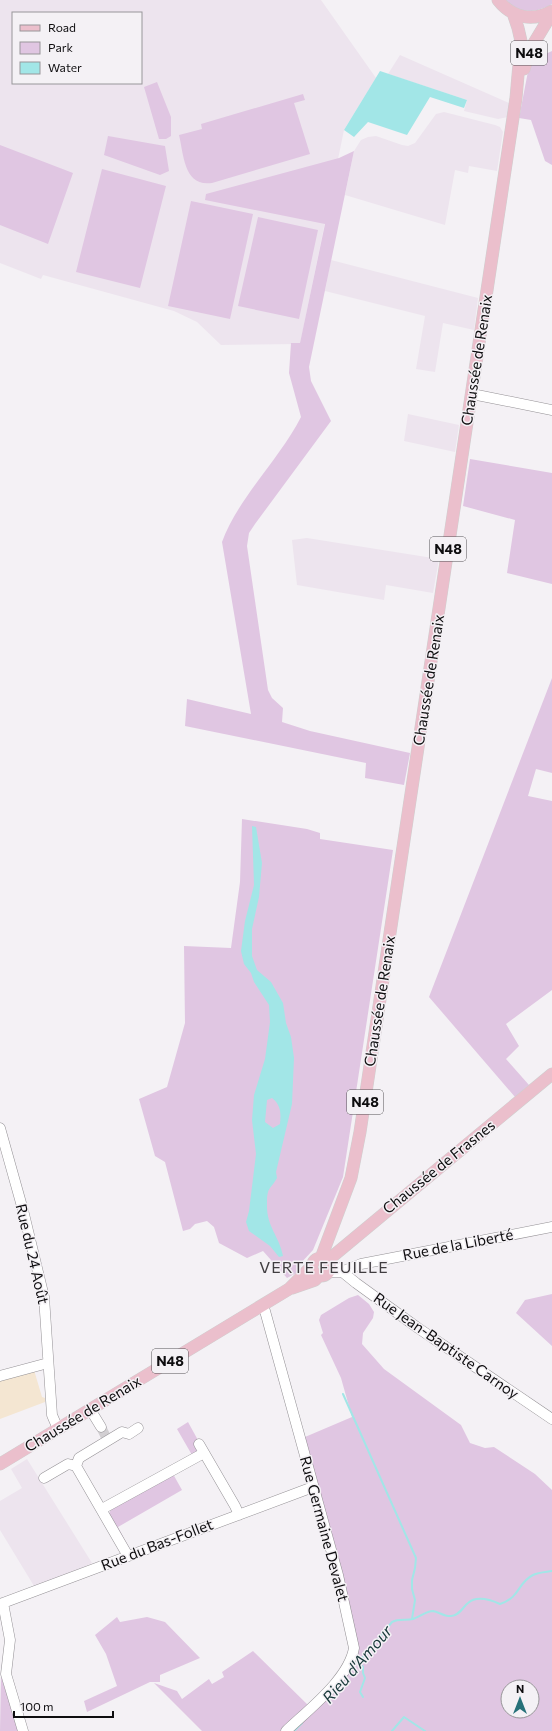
<svg xmlns="http://www.w3.org/2000/svg" width="552" height="1731" font-family="Commissioner,sans-serif">
	<rect width="100%" height="100%" fill="#f4f1f5"/>
	<path fill="#ede4ee" fill-rule="evenodd" d="M0 0H321L376 78 344 130 300 344 221 345 197 322 174 311 43 275 41 279 0 263ZM13 13H141V83H13Z
		M400 55 509 103 508 117 498 119 464 111 467 100 388 74Z
		M444 112 495 125 500 127 503 132 497 171 469 166 468 173 455 170 445 225 345 195 354 151 361 140 368 137 376 136 402 145 408 146 415 143 436 114Z
		M331 260 478 298 474 330 443 323 435 372 416 369 425 316 325 291Z
		M408 414 459 425 455 452 404 441Z
		M307 538 439 559 433 593 386 585 384 600 297 585 292 540Z
		M27 1459 92 1563 74 1572 34 1586 0 1530V1501L22 1488 11 1469Z"/>
	<path fill="#f4e6d2" d="M34 1370 42 1397 45 1398V1402L0 1419V1379Z"/>
	<path fill="#e0c6e2" fill-rule="evenodd" d="M506 0H552V4C537 13 518 15 506 0Z
		M552 51V165L545 161 531 120 519 118 530 61Z
		M157 82 171 117V136L166 139H159L144 87Z
		M303 94 305 100 294 103 310 154 212 183C184 187 184 156 179 135L202 129 201 124Z
		M108 136 165 146 169 171 160 175 104 155Z
		M0 145 73 173 48 244 0 225Z
		M354 151 309 367 311 381 331 421 255 524 249 533 247 546 268 690 272 698 283 708 282 722 310 731 410 753 404 785 365 778 366 763 185 726 187 699 251 714 222 542C238 498 279 460 301 417L289 373 291 343H300L325 224 205 200 206 194 339 158Z
		M102 169 166 186 140 288 76 272Z
		M191 201 253 214 230 319 168 306Z
		M258 217 318 230 299 319 238 306Z
		M470 459 552 473V584L507 573 515 520 463 506Z
		M552 678V773L536 769 528 796 552 801V990L506 1024 519 1046 506 1059 529 1085 515 1097 429 997Z
		M242 819 307 829 320 833V839L393 850 343 1177 313 1250 300 1264V1271L287 1278 263 1251 247 1258 219 1243 214 1227 207 1221 195 1224 190 1229 183 1231 165 1162 155 1156 139 1099 167 1087 185 1023 184 946 231 948 240 882Z
		M552 1294V1346L516 1313 525 1300Z
		M358 1295 369 1304 374 1312 373 1318 363 1333 362 1344 384 1369 461 1425 470 1443 485 1448 494 1447 535 1474 552 1490V1731H202L154 1683 177 1691 182 1699 209 1679 212 1684 224 1677 222 1672 253 1651 311 1708 354 1659 305 1437 352 1417 341 1378 321 1335 323 1333 319 1320 321 1315 349 1298ZM508 1687H532V1711H508Z
		M188 1422 199 1442 198 1451 192 1455 177 1429Z
		M173 1474 182 1490 118 1527 129 1548 109 1515 111 1508Z
		M117 1617 120 1622 147 1617 165 1622 200 1658 160 1675V1682H150L87 1712 84 1701 117 1686 106 1654 95 1635Z
		M1 1676 18 1731H0Z"/>
	<path fill="#a2e6e7" fill-rule="evenodd" d="M380 71 467 100 464 108 430 97 407 135 368 122 354 137 344 130Z
		M252 826 256 827 262 863 259 897 252 929V956L257 970 271 982 283 1003 286 1023 291 1037 294 1058 292 1104 276 1172 277 1178C275 1182 272 1185 270 1188 267 1192 267 1198 267 1203 266 1227 279 1235 283 1256L279 1257 270 1246 249 1231 246 1222 249 1211 256 1154 252 1120 254 1095 265 1059 270 1022 269 1005 254 982 251 973 244 964 241 951 245 921 254 885ZM272 1098C281 1105 281 1113 280 1124L273 1128 265 1122 267 1100Z"/>
	<g fill="none" stroke-linecap="round" stroke-linejoin="round">
		<path stroke="#a2e6e7" stroke-width="2" d="M343 1394 416 1558 415 1568 412 1580V1589L415 1600 412 1619
			M358 1662 363 1667V1673L365 1678 360 1692 363 1697
			M350 1670 366 1654 392 1622C400 1618 406 1621 413 1619 420 1617 426 1611 433 1611 439 1612 445 1617 451 1616 459 1616 463 1607 468 1603 477 1595 491 1600 500 1604 521 1597 517 1583 533 1575 539 1572 546 1572 552 1571
			M294 1731 302 1723
			M392 1731 404 1717 425 1731"/>
		<path stroke="#d2cfd2" stroke-width="10" stroke-dasharray="10 5" stroke-linecap="butt" d="M101 1427 106 1437"/>
		<defs>
			<path id="minor" d="M472 394 552 410
				M0 1128 23 1210 44 1297 52 1415 58 1429
				M329 1264 335 1266 356 1283 418 1328 552 1419
				M328 1272H341L361 1264 552 1227
				M262 1306 265 1311 338 1575 354 1648C349 1679 308 1710 286 1731
				M0 1376 48 1363
				M90 1409 101 1427
				M199 1444 235 1506 239 1515
				M76 1466 128 1556
				M44 1478 68 1464 76 1466 79 1458 122 1432 129 1434 138 1428
				M102 1509 204 1453
				M3 1603 10 1640 6 1674 23 1731
				M0 1604 313 1487"/>
			<path id="major" d="M498 0C512 18 533 22 552 11
				M524 69 531 48 552 13
				M321 1258 351 1178 360 1132 516 98 521 41 518 28 513 13
				M312 1267a9 9 0 1 1 18 0a9 9 0 1 1-18 0Z
				M327 1261 552 1074
				M292 1288 315 1280 320 1275
				M0 1464 289 1289 312 1266"/>
		</defs>
		<use href="#minor" stroke="#949195" stroke-width="11"/>
		<use href="#major" stroke="#cfcfcf" stroke-width="13"/>
		<use href="#minor" stroke="#fff" stroke-width="10"/>
		<use href="#major" stroke="#ebbfcc" stroke-width="12"/>
	</g>
	<g text-anchor="middle" stroke-width="3" stroke-linejoin="round" paint-order="stroke">
		<g fill="#f4f1f5" stroke="#535154" stroke-width="1">
			<rect x="511" y="41" width="36" height="24" rx="3"/>
			<rect x="430" y="537" width="36" height="24" rx="3"/>
			<rect x="347" y="1090" width="36" height="24" rx="3"/>
			<rect x="152" y="1349" width="36" height="24" rx="3"/>
		</g>
		<g font-size="14" font-weight="bold" fill="#0e0d0f">
			<text x="529" y="58">N48</text>
			<text x="448" y="554">N48</text>
			<text x="365" y="1107">N48</text>
			<text x="170" y="1366">N48</text>
		</g>
		<g font-size="15" fill="#0e0d0f" stroke="#f4f1f5">
			<text transform="translate(477 360) rotate(-81)" y="5">Chaussée de Renaix</text>
			<text transform="translate(429 680) rotate(-81)" y="5">Chaussée de Renaix</text>
			<text transform="translate(380 1001) rotate(-81)" y="5">Chaussée de Renaix</text>
			<text transform="translate(439 1167) rotate(-39)" y="5">Chaussée de Frasnes</text>
			<text transform="translate(458 1245) rotate(-11)" y="5">Rue de la Liberté</text>
			<text transform="translate(32 1254) rotate(77)" y="5">Rue du 24 Août</text>
			<text transform="translate(446 1346) rotate(35)" y="5">Rue Jean-Baptiste Carnoy</text>
			<text transform="translate(83 1414) rotate(-31)" y="5">Chaussée de Renaix</text>
			<text transform="translate(324 1529) rotate(75)" y="5">Rue Germaine Devalet</text>
			<text transform="translate(157 1545) rotate(-21)" y="5">Rue du Bas-Follet</text>
		</g>
		<g font-size="16" letter-spacing="1" fill="#403d40" stroke="#f4f1f5">
			<text x="324" y="1273">VERTE FEUILLE</text>
		</g>
		<g font-size="16" font-style="italic" fill="#18393a" stroke="#f4f1f5">
			<text transform="translate(357 1664) rotate(-49)" y="6">Rieu d'Amour</text>
		</g>
	</g>
	<rect x="12" y="12" width="130" height="72" fill="#f4f1f5" stroke="#989699"/>
	<rect x="20" y="25" width="20" height="6" fill="#ebbfcc" stroke="#989699"/>
	<text x="48" y="32" font-size="12" fill="#0e0d0f">Road</text>
	<rect x="20" y="42" width="20" height="12" fill="#e0c6e2" stroke="#989699"/>
	<text x="48" y="52" font-size="12" fill="#0e0d0f">Park</text>
	<rect x="20" y="62" width="20" height="12" fill="#a2e6e7" stroke="#989699"/>
	<text x="48" y="72" font-size="12" fill="#0e0d0f">Water</text>
	<g transform="translate(520 1699)"><circle r="19" fill="#f4f1f5" stroke="#989699"/>
	<path d="M0-3L7 15L0 10L-7 15Z" fill="#277179"/>
	<text y="-6" font-size="11" font-weight="bold" text-anchor="middle" fill="#0e0d0f">N</text>
	</g>
	<path d="M14 1711v6h99v-6" fill="none" stroke="#0e0d0f" stroke-width="2"/>
	<text x="20" y="1711" font-size="12" fill="#0e0d0f" stroke="#f4f1f5" stroke-width="3" paint-order="stroke">100 m</text>
</svg>
